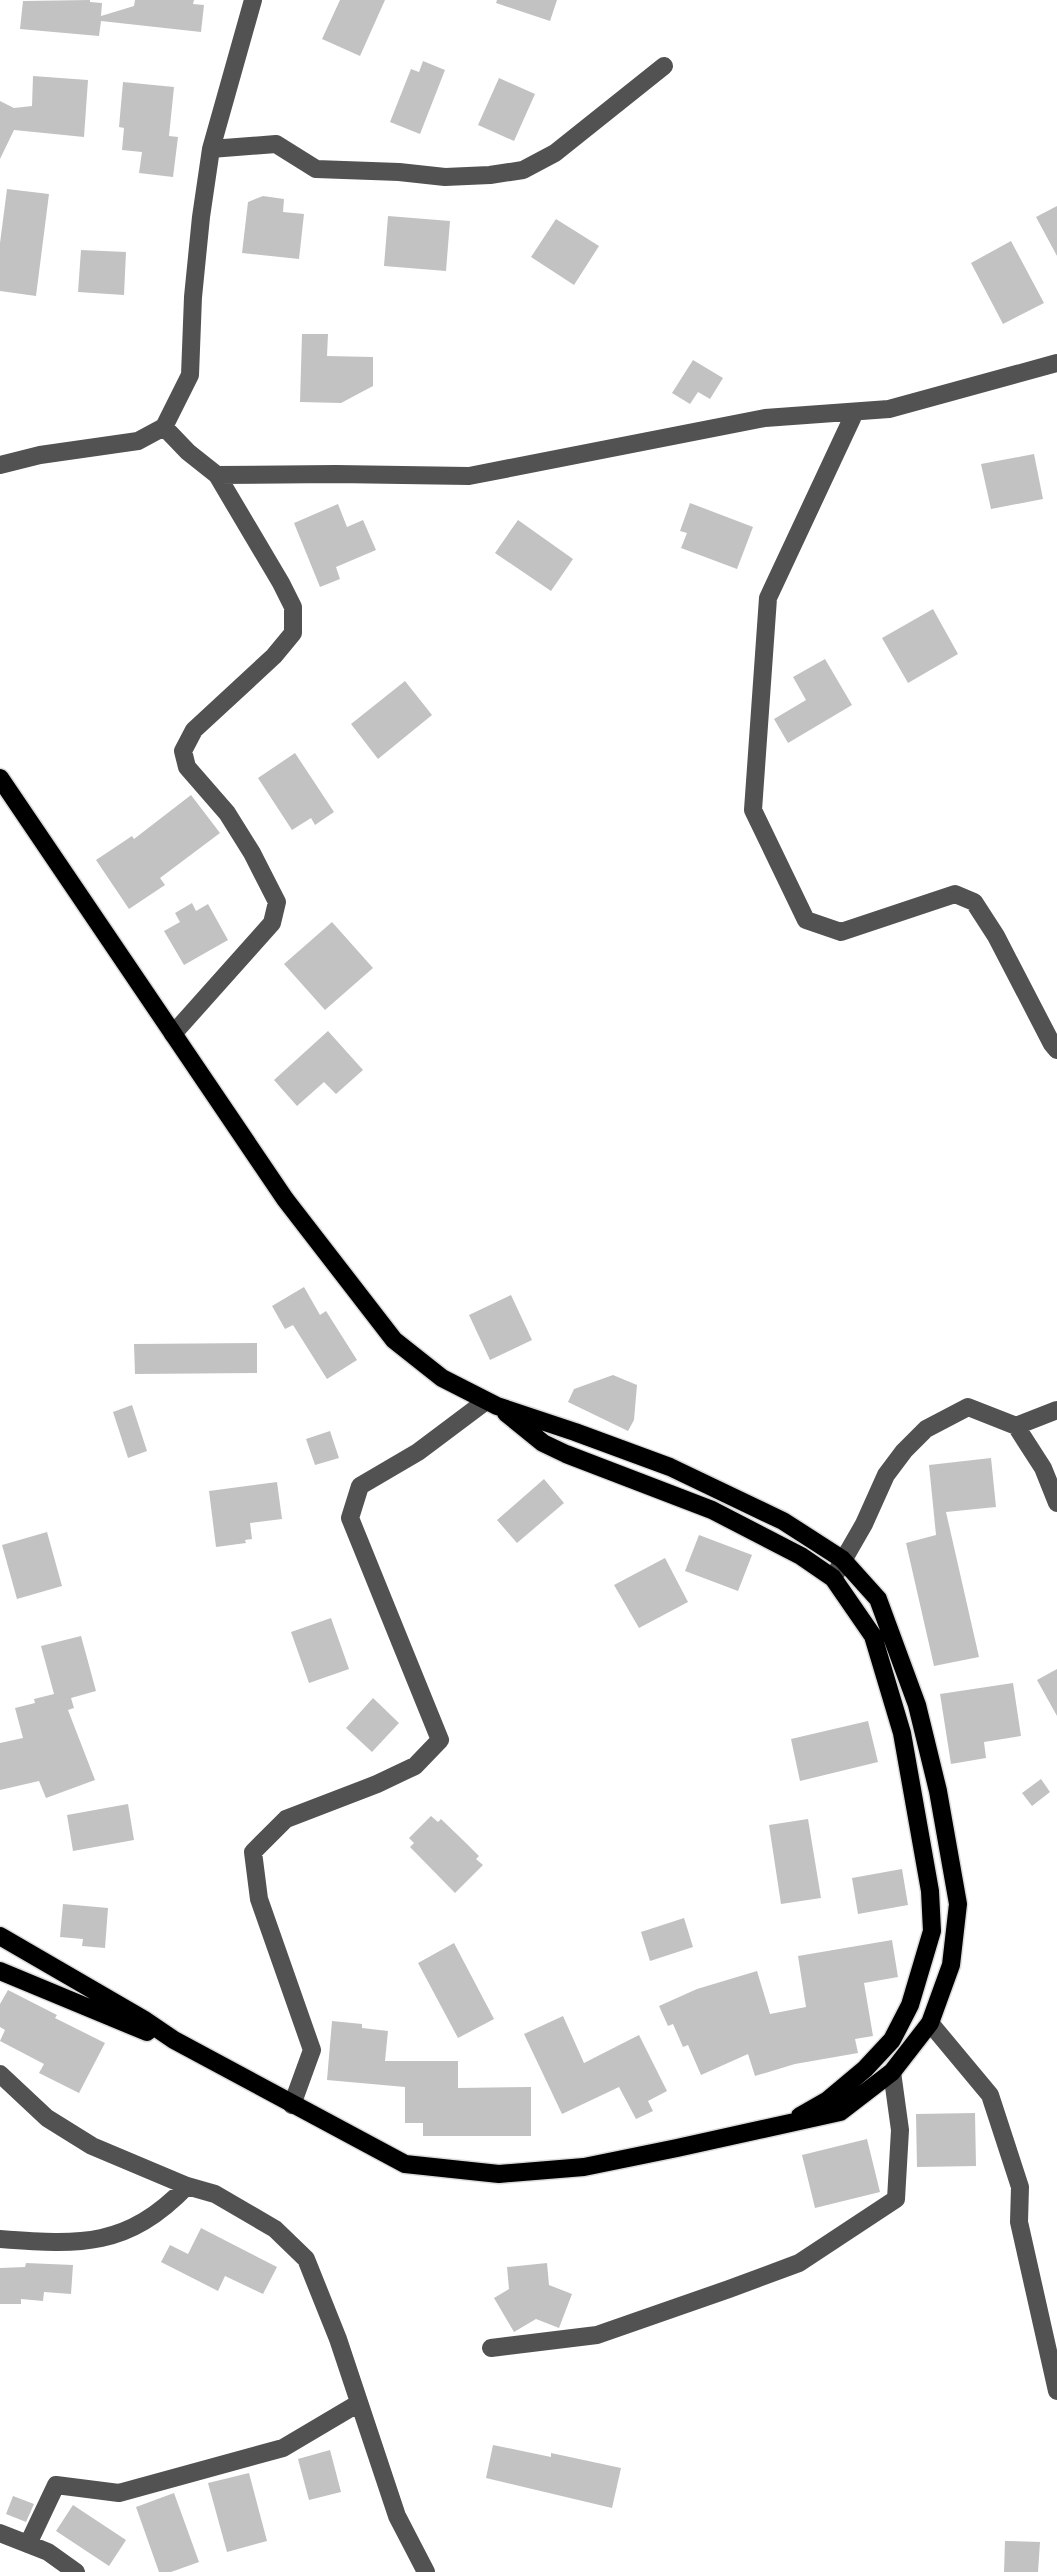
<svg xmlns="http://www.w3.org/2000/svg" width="1057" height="2572" font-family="Rubik,sans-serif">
	<rect width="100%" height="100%" fill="#fff"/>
	<path fill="#c2c2c2" d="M90 0V2L102 3 101 16 134 6 135 0H194L193 4 204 5 201 32 101 21 99 36 20 29 23 1Z
		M340 0H385L360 56 322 39Z
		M497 0H557L550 21 496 3Z
		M423 61 445 70 420 134 390 122 411 69 419 72Z
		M33 76 88 80 84 137 14 130 0 159V101L14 108 32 106Z
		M499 78 535 94 514 141 478 125Z
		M123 82 174 87 169 136 178 137 173 177 139 173 142 152 122 150 124 128 119 127Z
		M7 189 49 194 36 296 0 291V243Z
		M263 196 284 199 283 212 304 214 299 259 242 253 248 202Z
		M1057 206V256L1036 217Z
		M388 216 450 221 446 271 384 266Z
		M556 219 599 246 574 285 531 257Z
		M1011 241 1044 303 1003 324 971 263Z
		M81 250 126 252 124 295 78 292Z
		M302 334H328L327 356 373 357V386L341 403 300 402Z
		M693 360 723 378 710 399 698 392 690 404 672 393Z
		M1034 454 1043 499 991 509 981 464Z
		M690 503 753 527 737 569 681 548 687 533 680 531Z
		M338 504 347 527 363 520 376 550 336 567 340 579 320 587 294 523Z
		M518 520 573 559 551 591 495 553Z
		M933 609 958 654 908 683 882 638Z
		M825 659 852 705 788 743 774 719 806 700 793 677Z
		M405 681 432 715 378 759 351 724Z
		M295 753 334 812 315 825 311 818 292 830 258 778Z
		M191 795 220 833 160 878 165 885 129 909 96 860 132 836 134 839Z
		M192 903 196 911 208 904 228 940 184 965 164 931 180 922 175 913Z
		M332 922 373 968 325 1010 284 964Z
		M328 1031 363 1070 336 1094 324 1082 297 1106 274 1080Z
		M304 1287 320 1315 326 1311 357 1360 327 1379 293 1325 285 1329 272 1306Z
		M511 1295 532 1340 490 1360 469 1315Z
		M257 1343V1373L135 1374 134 1344Z
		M613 1375 637 1385 634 1420 628 1431 568 1402 574 1389Z
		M132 1405 147 1451 128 1458 113 1412Z
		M330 1431 339 1458 315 1465 306 1439Z
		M991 1458 996 1507 946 1512 979 1657 934 1666 906 1543 936 1535 929 1465Z
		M544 1479 564 1503 517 1543 497 1520Z
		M277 1482 282 1519 250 1523 252 1539 245 1540 246 1543 216 1547 209 1491Z
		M47 1532 62 1586 17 1599 2 1545Z
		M699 1535 752 1555 738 1591 685 1571Z
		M665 1558 688 1602 639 1628 614 1585Z
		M331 1618 349 1669 309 1683 291 1632Z
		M81 1636 96 1691 71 1698 74 1708 68 1710 95 1780 46 1798 39 1781 0 1790V1743L23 1738 15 1708 35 1703 34 1699 54 1694 41 1646Z
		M1057 1669V1716L1037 1680Z
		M1013 1683 1021 1736 984 1742 986 1758 951 1764 940 1694Z
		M373 1698 399 1723 372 1752 346 1728Z
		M868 1721 878 1762 800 1781 791 1739Z
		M1041 1779 1050 1792 1032 1806 1022 1793Z
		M128 1804 134 1840 73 1851 67 1815Z
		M431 1816 438 1822 441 1819 467 1844 479 1856 476 1859 483 1865 455 1893 410 1847 414 1843 409 1838Z
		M808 1819 821 1898 781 1904 769 1825Z
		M902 1869 908 1905 858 1914 852 1878Z
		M63 1904 108 1908 105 1948 82 1946 83 1939 60 1937Z
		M684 1918 693 1947 650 1961 641 1932Z
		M892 1940 898 1977 864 1983 873 2036 855 2039 858 2053 795 2064 755 2076 748 2054 701 2075 688 2045 683 2047 673 2024 668 2026 659 2006 697 1989 757 1971 770 2014 806 2007 798 1956Z
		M454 1943 494 2019 458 2038 418 1963Z
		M8 1990 57 2015 55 2018 105 2043 79 2093 39 2073 44 2064 0 2041 5 2030 0 2027V2004Z
		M563 2016 584 2063 639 2035 667 2091 648 2101 653 2111 636 2119 619 2087 562 2114 524 2034Z
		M332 2021 362 2024V2028L388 2031 385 2061H458V2088L531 2087V2136H423V2123H405V2087L327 2080Z
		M975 2113 976 2166 917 2167 916 2114Z
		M867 2139 880 2192 815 2208 802 2155Z
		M201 2228 277 2267 263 2294 225 2276 218 2291 161 2262 170 2245 188 2254Z
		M26 2263 73 2265 71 2294 44 2292 43 2301 21 2299V2304H0V2268L25 2267Z
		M547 2263 549 2285 572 2294 559 2328 536 2319 514 2332 494 2298 509 2289 507 2267Z
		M493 2445 551 2457V2453L621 2468 612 2508 486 2478Z
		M330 2450 341 2492 309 2500 298 2459Z
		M249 2473 267 2541 227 2552 208 2483Z
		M174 2493 199 2562 171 2572H159L136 2507Z
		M13 2496 34 2504 26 2522 6 2514Z
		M73 2505 126 2540 109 2566 56 2531Z
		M1005 2541 1040 2542 1038 2572H1004Z"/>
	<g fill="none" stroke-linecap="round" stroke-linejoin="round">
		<defs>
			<path id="major" d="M0 778 285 1199 394 1340 442 1378 497 1406 575 1432 670 1467 783 1521 842 1559 878 1599 917 1705 938 1791 958 1904 951 1965 930 2023 892 2072 840 2112 677 2148 584 2167 499 2174 405 2164 174 2040 143 2019 0 1936
				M506 1413 543 1443 566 1454 712 1510 801 1556 833 1578 873 1636 902 1733 930 1891 932 1931 910 2005 892 2040 865 2069 828 2100 800 2116
				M0 1971 147 2032"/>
		</defs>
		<use href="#major" stroke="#dbdbdb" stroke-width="21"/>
		<path stroke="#525252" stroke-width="18" d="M211 149 276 144 316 169 399 172 445 177 490 175 523 170 555 153 664 66
			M855 412 768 598 753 810 806 920 841 932 955 894 974 902 996 936 1052 1044 1057 1050
			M164 427 188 452 217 475 336 474 469 476 765 418 889 409 1057 363
			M0 465 40 455 138 441 164 427 190 375 193 297 201 217 211 149 253 0
			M173 1034 272 923 277 902 252 853 227 813 187 767 183 751 194 730 274 656 293 633V607L281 583 217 475
			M1016 1426 1057 1410
			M833 1578 864 1524 886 1475 904 1451 926 1429 968 1407 1016 1426 1043 1468 1057 1503
			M930 2023 990 2095 1020 2187 1019 2222 1057 2391
			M0 2074 47 2118 92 2146 187 2186 215 2194 275 2229 306 2259 338 2339 397 2516 426 2572
			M292 2105 312 2050 259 1899 253 1852 286 1819 377 1784 415 1766 440 1740 350 1518 360 1486 418 1452 486 1401
			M0 2239C81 2245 127 2248 187 2186
			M491 2348 597 2335 729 2289 799 2263 896 2199 900 2130 892 2072
			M0 2533 48 2552 76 2572
			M28 2544 56 2485 119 2493 283 2448 359 2403"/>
		<use href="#major" stroke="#000" stroke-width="18"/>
	</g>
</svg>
